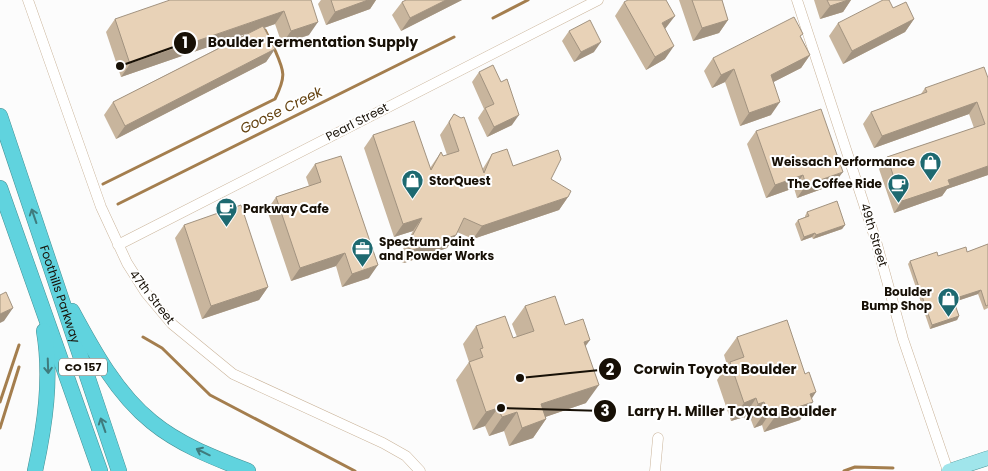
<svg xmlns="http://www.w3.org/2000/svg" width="988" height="471" font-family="Poppins,sans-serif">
	<rect width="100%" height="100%" fill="#fcfcfc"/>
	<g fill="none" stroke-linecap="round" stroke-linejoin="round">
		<path stroke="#a47e4e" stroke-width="3" d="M493 18 528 0
			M265 30 269 38
			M103 184 275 99C287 75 284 71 274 48
			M118 204 454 37
			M143 337 162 348 210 395 355 471
			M0 402 19 345
			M0 428 19 367
			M844 471 855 467 893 468"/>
		<defs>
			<path id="minor" d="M28 0 101 207 127 263 146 293 172 324 233 374 383 443 406 456 420 471
				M797 0 876 241 903 339 948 471
				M118 245 598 0
				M655 471 658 438"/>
			<path id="major" d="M949 471 988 458"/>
			<g id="highway">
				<path id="s1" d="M0 116 119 471"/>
				<path d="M0 188 100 471"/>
				<path d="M72 311C93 350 117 394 152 422 180 445 215 458 248 471"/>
				<path d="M35 471C45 425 52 378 44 331"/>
			</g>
		</defs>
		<use href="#minor" stroke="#cab49a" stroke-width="11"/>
		<use href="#major" stroke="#468f92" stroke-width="15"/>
		<use href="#highway" stroke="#468f92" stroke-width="16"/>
		<use href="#minor" stroke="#fff" stroke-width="10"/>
		<use href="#major" stroke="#a0e5eb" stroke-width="14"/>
		<use href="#highway" stroke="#60d3de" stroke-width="15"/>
	</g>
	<path fill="#c8b59d" d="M311 0 309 35 282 44 275 24 264 28 275 49 266 62 116 139 104 115 113 102 248 33 121 77 106 32 115 19Z
		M321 0H376L370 9 326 25 318 4Z
		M406 0H462L401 31 392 15 402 2Z
		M679 0H722L728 20 719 33 693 41Z
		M814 0H851L843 12 820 19Z
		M624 2 665 59 646 70 615 16Z
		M893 8 914 19 905 32 843 64 829 36 838 23Z
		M569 31 594 52 574 62 562 41Z
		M801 37 810 55 801 68 773 82 771 115 740 126 725 82 712 88 704 71 713 58Z
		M479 72 512 125 487 137 478 118 484 109 472 82Z
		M988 78V175L947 189 942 196 894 213 879 169 887 157 974 128 969 114 874 148 863 124 871 112 921 94 925 88Z
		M454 114 482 170 492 154 513 166 551 179 568 197 559 210 473 239 457 232 447 248 404 263 397 260 413 231 394 237 364 148 373 135 430 168 441 152 443 156 447 155 440 135Z
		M756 131 833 185 797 198 794 188 766 198 747 144Z
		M315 164 369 278 342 287 336 266 291 281 267 210 276 197 309 186 306 177Z
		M807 212 845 225 842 229 813 239 812 237 801 241 795 224 798 220 805 217V216Z
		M184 225 268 287 259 300 202 319 175 238Z
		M988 244V308L984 310 978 294 954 302 959 316 957 320 930 329 908 264 910 261 967 252Z
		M525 306 565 325 586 346V403L545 417 546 419 533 438 509 446 504 431 489 436 485 426 473 430 456 380 469 362 463 344 476 326 513 338 517 337 512 324Z
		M737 337 812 399 800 420 764 432 762 425 754 428 751 420 746 422 744 417 731 421 717 380 727 365 724 355Z"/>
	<path fill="#a29380" d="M368 0H376L370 9 326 25 335 12Z
		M446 0H462L401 31 410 18Z
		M848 0H851L843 12 820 19 830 6Z
		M284 11 275 24 121 77 130 64Z
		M675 16 665 29 653 36 662 23Z
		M914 19 905 32 843 64 852 51Z
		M728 20 719 33 693 41 702 28Z
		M318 22 309 35 282 44 291 31Z
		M601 42 594 52 574 62 581 52Z
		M674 46 665 59 646 70 655 57Z
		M275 49 266 62 116 139 125 126Z
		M810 55 801 68 762 88 771 75Z
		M734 69 725 82 712 88 721 75Z
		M780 102 771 115 740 126 749 113Z
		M977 102 969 114 874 148 882 136Z
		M519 115 512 125 487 137 494 127Z
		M988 166V175L947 189 942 196 894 213 902 201 948 180Z
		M843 172 833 185 797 198 806 185Z
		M803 175 794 188 766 198 775 185Z
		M568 197 559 210 473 239 482 226Z
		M422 218 413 231 394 237 403 224Z
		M845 225 842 229 813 239 816 235Z
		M815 233 812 237 801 241 804 237Z
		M456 235 447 248 404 263 413 250Z
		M345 253 336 266 291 281 300 268Z
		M378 265 369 278 342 287 352 274Z
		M268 287 259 300 202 319 211 306Z
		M981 290 978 294 951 303 953 299Z
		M13 308 4 321 0 323V314Z
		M959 316 957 320 930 329 932 325Z
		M590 340 577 358 584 342Z
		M599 385 586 403 528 423 541 404Z
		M816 392 809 403 813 402 800 420 764 432 777 414 810 394Z
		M756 398 744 417 731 421 744 403Z
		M764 402 751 420 746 422 758 404Z
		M774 407 762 425 754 428 767 409Z
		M498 408 485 426 473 430 486 412Z
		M517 412 504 431 489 436 502 417Z
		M546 419 533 438 509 446 522 428Z"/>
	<path fill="#e8d2b7" stroke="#a29380" d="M170 0H311L318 22 291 31 284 11 130 64 115 19Z
		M331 0H368L335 12Z
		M406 0H446L410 18 402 2Z
		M628 0H666L675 16 662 23 674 46 655 57 624 2Z
		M692 0H722L728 20 702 28Z
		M827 0H848L830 6Z
		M883 0H889L893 8 906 2 914 19 852 51 838 23Z
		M794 17 803 34 800 36 810 55 771 75 780 102 749 113 734 69 721 75 713 58Z
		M590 20 601 42 581 52 569 31Z
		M263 26 275 49 125 126 113 102Z
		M493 65 501 82 507 79 519 115 494 127 485 108 494 104 479 72Z
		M984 67 988 78V166L948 180 950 185 902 201 887 157 985 124 977 102 882 136 871 112 927 92 925 88Z
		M821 109 843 172 806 185 803 175 775 185 756 131Z
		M454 114 461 118 464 117 484 173 492 154 507 149 513 166 558 150 561 159 551 179 571 191 568 197 482 226 464 218 456 235 413 250 406 247 422 218 403 224 373 135 414 121 431 170 441 152 443 156 459 151 449 122Z
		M341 156 378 265 352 274 345 253 300 268 276 197 321 182 315 164Z
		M837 201 845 225 816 235 815 233 804 237 798 220 809 216 807 212Z
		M241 205 268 287 211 306 184 225Z
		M988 244V305L986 306 981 290 953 299 959 316 932 325 910 261 937 252 938 256 966 247 967 252Z
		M6 292 13 308 0 314V295Z
		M555 296 565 325 583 319 590 340 584 342 599 385 541 404 546 419 522 428 517 412 502 417 498 408 486 412 469 362 483 357 480 349 483 348 476 326 505 316 513 338 534 331 525 306Z
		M787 320 805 374 809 372 816 392 810 394 813 402 777 414 774 407 767 409 764 402 758 404 756 398 744 403 730 362 744 357 737 337Z"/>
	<defs><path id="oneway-shaft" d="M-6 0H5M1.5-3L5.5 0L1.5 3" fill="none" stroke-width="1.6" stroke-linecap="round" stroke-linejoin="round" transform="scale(1.25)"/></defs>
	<g stroke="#3f7b7d">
		<use href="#oneway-shaft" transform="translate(34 216) rotate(-109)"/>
		<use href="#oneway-shaft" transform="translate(48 366) rotate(88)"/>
		<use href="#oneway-shaft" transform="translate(103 425) rotate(-109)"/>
		<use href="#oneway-shaft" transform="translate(203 452) rotate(-154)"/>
	</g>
	<defs>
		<symbol id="shop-pin" viewBox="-11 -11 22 30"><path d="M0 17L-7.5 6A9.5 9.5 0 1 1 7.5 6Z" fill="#1d6970" stroke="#fff"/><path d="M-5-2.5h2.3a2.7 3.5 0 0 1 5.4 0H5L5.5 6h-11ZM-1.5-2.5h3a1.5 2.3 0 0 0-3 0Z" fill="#fff"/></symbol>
		<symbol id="cafe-pin" viewBox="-11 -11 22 30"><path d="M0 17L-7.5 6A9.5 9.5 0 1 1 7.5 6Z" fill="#1d6970" stroke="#fff"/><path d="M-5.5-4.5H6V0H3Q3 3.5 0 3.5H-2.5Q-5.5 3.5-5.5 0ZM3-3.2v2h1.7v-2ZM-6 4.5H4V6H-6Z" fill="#fff"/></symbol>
		<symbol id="office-pin" viewBox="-11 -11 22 30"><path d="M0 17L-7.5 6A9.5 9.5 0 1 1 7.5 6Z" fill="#1d6970" stroke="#fff"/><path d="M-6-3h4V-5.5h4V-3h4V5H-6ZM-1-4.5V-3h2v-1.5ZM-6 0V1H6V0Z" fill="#fff"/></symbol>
	</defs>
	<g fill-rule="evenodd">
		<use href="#shop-pin" x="918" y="150" width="25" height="34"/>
		<use href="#shop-pin" x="400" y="168" width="25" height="34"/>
		<use href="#cafe-pin" x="886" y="172" width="25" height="34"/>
		<use href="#cafe-pin" x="214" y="196" width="25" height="34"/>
		<use href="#office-pin" x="350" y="236" width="25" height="34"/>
		<use href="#shop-pin" x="936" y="286" width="25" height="34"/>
	</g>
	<g text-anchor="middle" stroke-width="4" stroke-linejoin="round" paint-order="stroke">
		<rect fill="#fff" stroke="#5d5851" stroke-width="1" x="59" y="358.5" width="48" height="17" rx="4"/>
		<g font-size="11" font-weight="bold" fill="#171006">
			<text x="83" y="371">CO 157</text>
		</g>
		<g font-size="12" fill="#171006" stroke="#fff">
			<text transform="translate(357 122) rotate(-27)" y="4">Pearl Street</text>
			<text transform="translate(874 235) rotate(73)" y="4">49th Street</text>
			<text dy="4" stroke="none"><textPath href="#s1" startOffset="188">Foothills Parkway</textPath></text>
			<text transform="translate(152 297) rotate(52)" y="4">47th Street</text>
		</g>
		<g font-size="12" font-weight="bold" fill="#171006" stroke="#fff" text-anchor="end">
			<text x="915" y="166">Weissach Performance</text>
			<text x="429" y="185" text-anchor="start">StorQuest</text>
			<text x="882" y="188">The Coffee Ride</text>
			<text x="243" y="213" text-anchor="start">Parkway Cafe</text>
			<text x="379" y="246" text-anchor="start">Spectrum Paint<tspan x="379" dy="14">and Powder Works</tspan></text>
			<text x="932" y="296">Boulder<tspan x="932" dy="14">Bump Shop</tspan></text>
		</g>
		<g font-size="14" font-style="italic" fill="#644210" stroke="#fff">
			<text transform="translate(281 110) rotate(-26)" y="5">Goose Creek</text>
		</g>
	</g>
	<path fill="none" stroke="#171006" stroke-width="2" d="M120 66L185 43M520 378L610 369M501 408L605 411"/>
	<g fill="#171006" stroke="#fff" stroke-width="2">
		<circle cx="120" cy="66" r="5"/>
		<circle cx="520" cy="378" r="5"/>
		<circle cx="501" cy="408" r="5"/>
		<circle cx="185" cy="43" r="12"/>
		<circle cx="610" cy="369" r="12"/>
		<circle cx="605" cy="411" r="12"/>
	</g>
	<g font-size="15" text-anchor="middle" font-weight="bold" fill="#fff">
		<text x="185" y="48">1</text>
		<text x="610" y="375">2</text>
		<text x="605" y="416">3</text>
	</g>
	<g font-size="14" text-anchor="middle" font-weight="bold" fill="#171006" stroke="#fff" stroke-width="4" stroke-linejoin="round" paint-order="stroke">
		<text x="313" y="47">Boulder Fermentation Supply</text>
		<text x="715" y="374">Corwin Toyota Boulder</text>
		<text x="732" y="416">Larry H. Miller Toyota Boulder</text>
	</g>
</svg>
